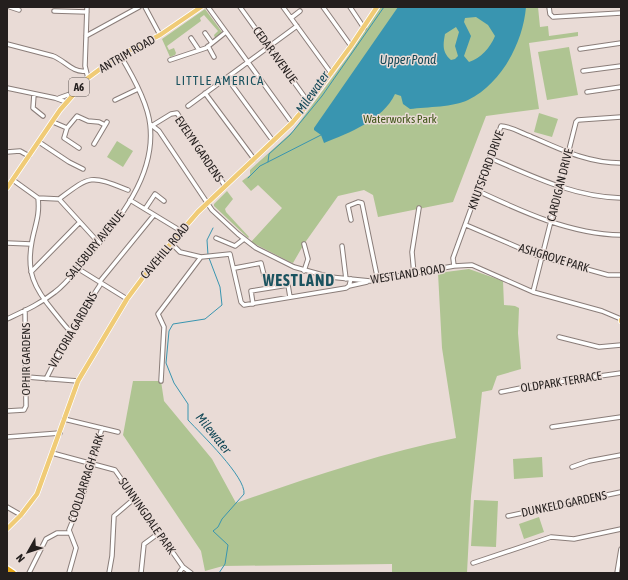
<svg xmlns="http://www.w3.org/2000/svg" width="628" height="580" font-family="'Asap Condensed',sans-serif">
	<rect width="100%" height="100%" fill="#e9dbd6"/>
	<path fill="#afc492" d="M381 7H538L540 27 548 26 549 36 578 32V36L529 43 539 109 486 116 453 202 378 217 373 195 364 190 338 196 304 244 293 263 290 262 251 242 282 208 258 185 251 191 242 181 250 175V170L293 131 349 55Z
		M205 9 222 32 215 38 214 35 218 31 204 15 200 18 201 21 167 46 169 50 174 48 176 53 175 55 170 57 162 39Z
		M569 47 578 95 547 100 538 52Z
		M539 113 558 119 552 137 534 132Z
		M117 141 133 151 123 167 107 157Z
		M227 191 233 199 225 209 226 212 249 237 248 238 214 206V204Z
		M469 269 503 281 504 305 515 306 519 308 518 333 521 369 497 376 492 390 482 392 471 496 467 573H392V564L223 566 205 571 201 551 123 435 133 381H161L164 401 212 459 236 503C308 478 381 453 456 438L442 348 438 273Z
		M542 457 543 477 514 479 513 459Z
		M474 500 498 501 496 547 471 546Z
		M539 517 544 532 524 539 519 524Z"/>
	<path fill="#3995b0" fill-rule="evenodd" d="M398 7H526C523 43 501 84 468 100 454 107 427 107 410 109L403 104 401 96 395 94C383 120 349 133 324 143L321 135 314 130V128ZM476 17 488 25 495 36C490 48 481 58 469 62L464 56 471 36 464 22 465 18ZM456 27 459 32 455 46 458 56 455 59 451 60C442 52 443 45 445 34Z"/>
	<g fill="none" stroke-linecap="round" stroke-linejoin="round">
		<path stroke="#3995b0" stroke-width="1" d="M268 162 269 154 290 135 322 96 384 7
			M248 178 260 166 321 135
			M208 255 207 240 213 228
			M209 258 220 287 222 305 205 319 173 324 169 331 166 363 174 383 188 404V420C201 434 246 477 244 494L222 519 218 527 213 531 228 545 225 564 219 573"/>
		<defs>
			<path id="minor" d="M10 7 19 10
				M87 7 85 66 88 78
				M145 7 160 35
				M208 7 292 123
				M240 7 309 103
				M283 7 331 73
				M323 7 351 46
				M350 7 364 28
				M549 7 550 14 553 17 621 13
				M54 11 87 12
				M291 18 300 11
				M205 33 212 43
				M86 36 139 7
				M191 38 199 50
				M7 44 53 56C64 60 73 73 85 71
				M208 46 214 57
				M580 49 621 43
				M170 60 206 48 226 32
				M583 71 621 66
				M227 78 273 141
				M7 88 55 98 66 102
				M587 92 621 87
				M205 93 254 159
				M34 94 33 108 43 116
				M59 98 73 93
				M115 100 138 89
				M188 106 297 26
				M53 122 67 128 77 116 88 121 99 122 105 125
				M150 124 159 131 212 210 238 234 256 248 294 267 330 277 370 281 454 266 472 265 533 292 602 311 621 319
				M153 125 171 114 177 113 225 186
				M67 128 64 138 79 148
				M39 142 69 162 83 169
				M94 144 107 122
				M7 152 20 151 29 156
				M490 158C532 176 574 197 621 198
				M13 180 38 198C40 216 35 225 32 241 26 272 34 288 54 312 59 318 64 325 70 331
				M478 191C523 212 570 234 621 235
				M38 198 59 199C91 175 90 175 128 190
				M59 199 99 243
				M130 200 181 231
				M145 209 155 194 164 201
				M351 220 348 206 358 202 362 203 378 281
				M466 225 536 255 608 275H621
				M216 238 235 246 244 239
				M7 243 31 244
				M171 243 180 252 201 257 230 254 241 302 244 305 346 288 349 286 351 279
				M304 244 308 259 304 271
				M342 246 346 279
				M454 266 453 258 501 126C510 126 521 133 530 136 560 149 587 163 621 163
				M77 268 127 299
				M235 268 261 263 264 275
				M31 272 79 223
				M414 274 412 252 419 208
				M349 286 367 282
				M533 292 576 122 578 120 621 117
				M253 304 251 291 288 285 290 297
				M7 319C24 311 40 304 55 292 67 283 76 270 86 259 117 222 156 177 150 125 148 104 131 73 120 55
				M559 337 599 347 621 345
				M27 377 78 381
				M46 379 70 331 100 285 101 280 154 215
				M161 381 164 327 158 314 201 257
				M501 392 536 385 621 373
				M7 411 24 410 26 406 25 310
				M64 419 118 432
				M552 427 621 417
				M7 437 60 433
				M52 453 115 470 183 567 191 573
				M572 467 589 461 621 455
				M7 507 21 515
				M508 516 621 492
				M473 563 551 537 574 539 621 529
				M29 573 46 539 57 533H69
				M69 573 76 548 69 530 83 495 102 428
				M109 573 112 556 114 516 135 498
				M141 573 144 544 159 533
				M179 573 183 567
				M617 573 621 549"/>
			<path id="major" d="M7 188 60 110 88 78 115 58 160 35 201 7
				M621 320V321
				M7 529 21 515 37 494 78 381 127 299 153 264 198 212 292 123 309 103 351 46 377 7"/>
			<path id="highway" d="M7 569 13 573"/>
		</defs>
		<use href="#minor" stroke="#8a7d79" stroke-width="5.5"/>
		<use href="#major" stroke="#fff" stroke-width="6"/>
		<use href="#highway" stroke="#fff" stroke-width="8"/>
		<use href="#minor" stroke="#fff" stroke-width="3.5"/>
		<use href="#major" stroke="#f0cb76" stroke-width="4.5"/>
		<use href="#highway" stroke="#e6a81b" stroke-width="5.5"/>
	</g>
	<g text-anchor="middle" stroke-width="3" stroke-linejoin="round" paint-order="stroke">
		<rect fill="#e9dbd6" stroke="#5f5755" stroke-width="1" x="69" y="78" width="20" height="18" rx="3"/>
		<g font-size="11" font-weight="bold" fill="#241f1e">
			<text x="79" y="91">A6</text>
		</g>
		<g font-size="12" fill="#241f1e" stroke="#e9dbd6">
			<text transform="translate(127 54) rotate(-30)" y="4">ANTRIM ROAD</text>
			<text transform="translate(275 55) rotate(54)" y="4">CEDAR AVENUE</text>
			<text transform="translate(199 149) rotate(56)" y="4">EVELYN GARDENS</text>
			<text transform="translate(486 170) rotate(-70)" y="4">KNUTSFORD DRIVE</text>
			<text transform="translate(560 185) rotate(-76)" y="4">CARDIGAN DRIVE</text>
			<text transform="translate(95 245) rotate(-51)" y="4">SALISBURY AVENUE</text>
			<text transform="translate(165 251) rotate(-50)" y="4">CAVEHILL ROAD</text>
			<text transform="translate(554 258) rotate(17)" y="4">ASHGROVE PARK</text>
			<text transform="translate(408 274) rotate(-9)" y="4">WESTLAND ROAD</text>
			<text transform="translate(73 330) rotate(-60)" y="4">VICTORIA GARDENS</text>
			<text transform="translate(26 359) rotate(-90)" y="4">OPHIR GARDENS</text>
			<text transform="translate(561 382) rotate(-9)" y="4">OLDPARK TERRACE</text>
			<text transform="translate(86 478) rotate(-72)" y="4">COOLDARRAGH PARK</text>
			<text transform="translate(564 504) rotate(-12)" y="4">DUNKELD GARDENS</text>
			<text transform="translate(147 516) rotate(55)" y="4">SUNNINGDALE PARK</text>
		</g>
		<g font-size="12" fill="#415619" stroke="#e9dbd6">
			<text x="400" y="123">Waterworks Park</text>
		</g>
		<g font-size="13" font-style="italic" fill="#124756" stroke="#e9dbd6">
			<text x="408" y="64">Upper Pond</text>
			<text transform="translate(312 92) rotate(-55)" y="5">Milewater</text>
			<text transform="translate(214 433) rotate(51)" y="5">Milewater</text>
		</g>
		<g font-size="13" letter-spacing="1" fill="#1b535f" stroke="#e9dbd6">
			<text x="220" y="85">LITTLE AMERICA</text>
		</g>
		<g font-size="16" font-weight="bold" letter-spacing="1" fill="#1b535f" stroke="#e9dbd6">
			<text x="299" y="286">WESTLAND</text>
		</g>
	</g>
	<rect width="628" height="580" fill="none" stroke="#241f1e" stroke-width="16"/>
	<g transform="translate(28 552) rotate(231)" stroke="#e9dbd6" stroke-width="3" paint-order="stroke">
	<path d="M0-3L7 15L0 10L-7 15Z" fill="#241f1e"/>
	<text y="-6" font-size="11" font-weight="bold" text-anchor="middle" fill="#241f1e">N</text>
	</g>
</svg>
